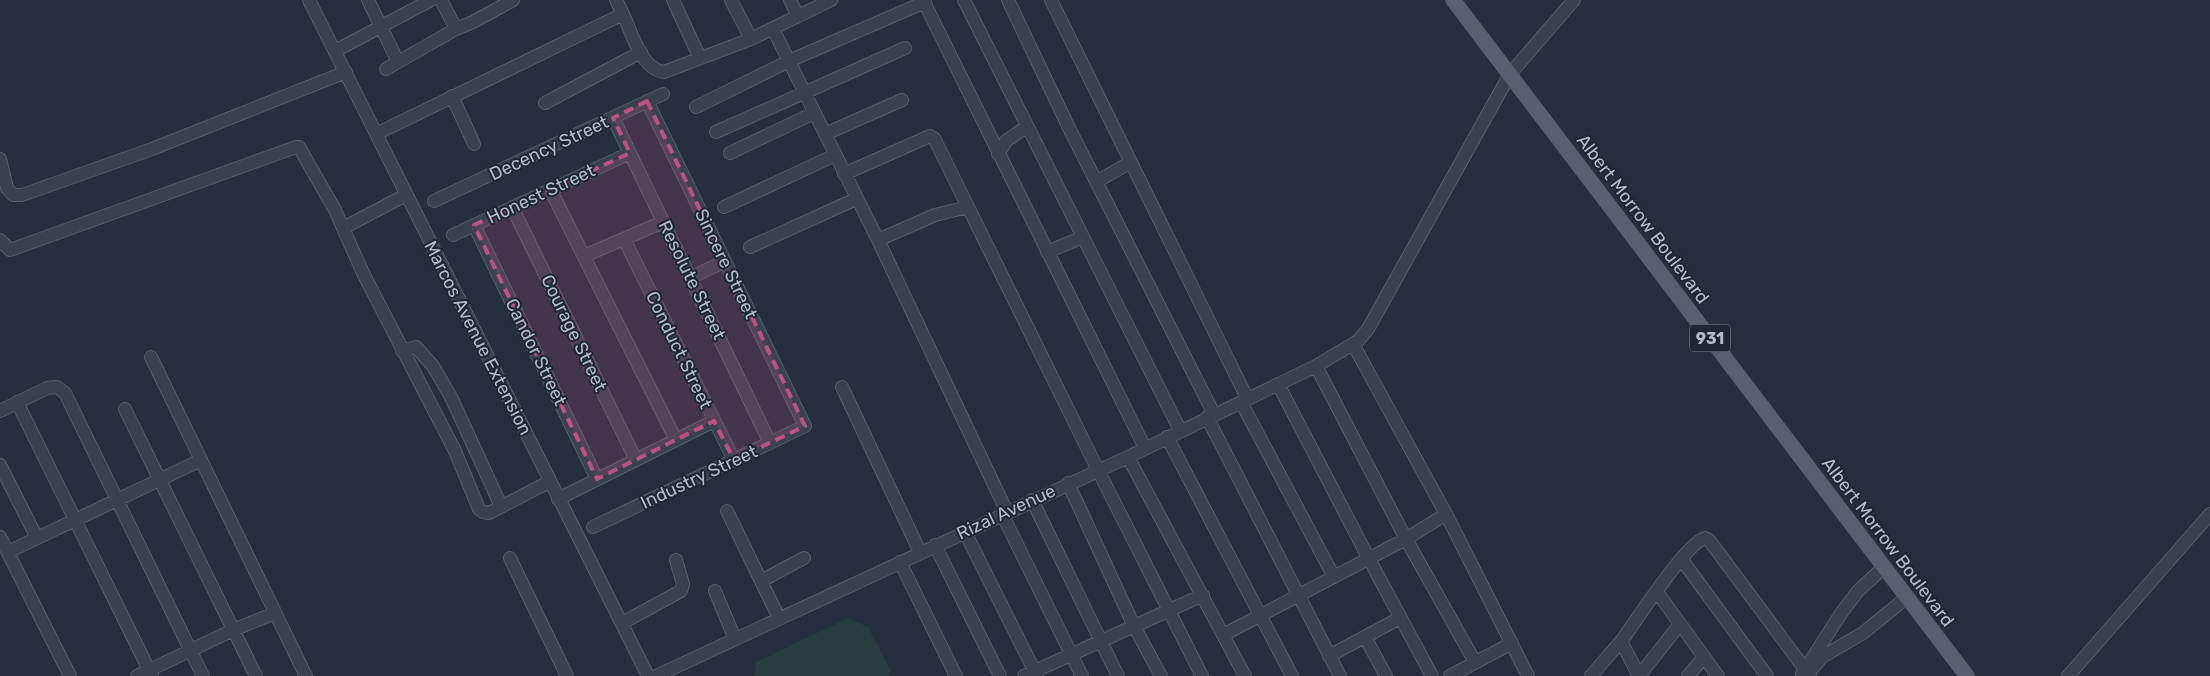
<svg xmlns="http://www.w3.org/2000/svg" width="2210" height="676" font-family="Rubik,sans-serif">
	<rect width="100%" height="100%" fill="#242f3e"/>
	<path fill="#263c3f" d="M848 618 868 627 891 671 889 676H754L756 662Z"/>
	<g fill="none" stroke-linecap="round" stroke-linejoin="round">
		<defs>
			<path id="minor" d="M309 0 648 676
				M368 0 398 62 456 29
				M441 0 456 29 473 22 513 0
				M616 0 623 14
				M673 0 700 58
				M731 0 751 39
				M790 0 798 16
				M923 0 1145 448
				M964 0 1180 430
				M1008 0 1070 130 1214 414
				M1051 0 1247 398
				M773 29 878 240 1007 512
				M335 51 431 0
				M386 69 398 62
				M452 96 474 144
				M545 103 641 52
				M696 107 789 61 925 2
				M613 118 770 443
				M716 132 905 48
				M376 134 623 14C632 33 641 69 664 72L751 39 831 0
				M825 134 902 100
				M730 153 814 113
				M998 154 1006 141 1026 127
				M0 159 7 188 13 195H22L152 149 346 72
				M844 174 930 136 934 138 1098 470 1202 676
				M1096 182 1131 162
				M550 189 676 440
				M434 201 663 94
				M512 207 636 460
				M724 207 835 155
				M474 225 597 479
				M343 228 406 195
				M453 235 630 153
				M624 239 734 460
				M0 240 10 250 296 147H299L335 210 363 273 455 451 479 509 483 512 489 513 549 482
				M878 240 935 215 968 207
				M750 247 856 199
				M1047 252 1083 237
				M584 256 663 222
				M690 278 725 261
				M1353 344 1446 514 1528 676
				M402 351 416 347 433 366 451 397 501 506
				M151 357 306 676
				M1316 366 1406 539 1475 662
				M1278 384 1369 559 1432 676
				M842 387 920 552
				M17 402 152 676
				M1241 402 1334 577
				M125 409 256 676
				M0 411 47 388 57 387 65 393 203 676
				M1207 417 1340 676
				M1167 437 1292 676
				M1128 457 1245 676
				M0 465 37 538
				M1068 483 1134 626 1161 676
				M558 499 714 421
				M1032 500 1118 676
				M727 511 779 618
				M1002 514 1082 676
				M593 527 805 426 647 101
				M965 532 1037 676
				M0 537 70 676
				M935 545 1000 676
				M8 552 201 460
				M510 558 567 676
				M1682 560 1767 676
				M900 562 956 676
				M761 581 804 558
				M715 591 735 639
				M1657 592 1718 676
				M622 623 681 591 683 584 676 560
				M1223 635 1406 539 1446 514
				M1365 637 1386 676
				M1621 641 1639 676
				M1329 656 1400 618
				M1813 668 1822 657 1863 633 1906 598
				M1802 674 1842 612 1858 591 1883 568
				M137 676 233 630 275 613
				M656 676 1128 457 1316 366 1358 341 1368 329 1510 74 1574 0
				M1024 676 1203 595
				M1450 676 1512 643
				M1591 676C1601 664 1612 652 1622 640 1636 621 1686 543 1705 538L1709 540 1810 676
				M1639 676 1680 624
				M1688 676 1704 657
				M2068 676 2210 514"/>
			<path id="major" d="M1453 0 1967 676"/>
		</defs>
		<use href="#minor" stroke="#565f6c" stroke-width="14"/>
		<use href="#major" stroke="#414a57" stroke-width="16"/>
		<use href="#minor" stroke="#38414e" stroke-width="12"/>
		<use href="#major" stroke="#56606e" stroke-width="15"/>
	</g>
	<path fill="#bd5182" fill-opacity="0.2" stroke="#bd5182" stroke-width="4" stroke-dasharray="10 6" stroke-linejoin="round" d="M647 101 805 426 734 460 714 421 597 479 474 225 630 153 613 118Z"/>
	<g text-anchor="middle" stroke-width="4" stroke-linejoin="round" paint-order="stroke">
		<rect fill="#1d2633" stroke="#878f9c" stroke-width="1" x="1690" y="324.5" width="40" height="27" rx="4"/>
		<g font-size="16" font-weight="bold" fill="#b4bcc9">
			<text x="1710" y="344">931</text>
		</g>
		<g font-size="18" fill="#b4bcc9" stroke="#1d2633">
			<text transform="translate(549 148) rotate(-25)" y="6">Decency Street</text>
			<text transform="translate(541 194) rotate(-25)" y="6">Honest Street</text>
			<text transform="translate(1643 219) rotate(53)" y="6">Albert Morrow Boulevard</text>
			<text transform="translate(726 264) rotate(64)" y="6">Sincere Street</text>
			<text transform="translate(692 280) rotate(64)" y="6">Resolute Street</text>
			<text transform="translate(574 333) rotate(64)" y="6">Courage Street</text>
			<text transform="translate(478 338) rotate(63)" y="6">Marcos Avenue Extension</text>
			<text transform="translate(679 350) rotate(64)" y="6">Conduct Street</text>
			<text transform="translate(536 352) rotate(64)" y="6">Candor Street</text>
			<text transform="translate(699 477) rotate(-25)" y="6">Industry Street</text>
			<text transform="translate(1006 512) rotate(-25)" y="6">Rizal Avenue</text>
			<text transform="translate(1888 542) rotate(53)" y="6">Albert Morrow Boulevard</text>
		</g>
	</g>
</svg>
